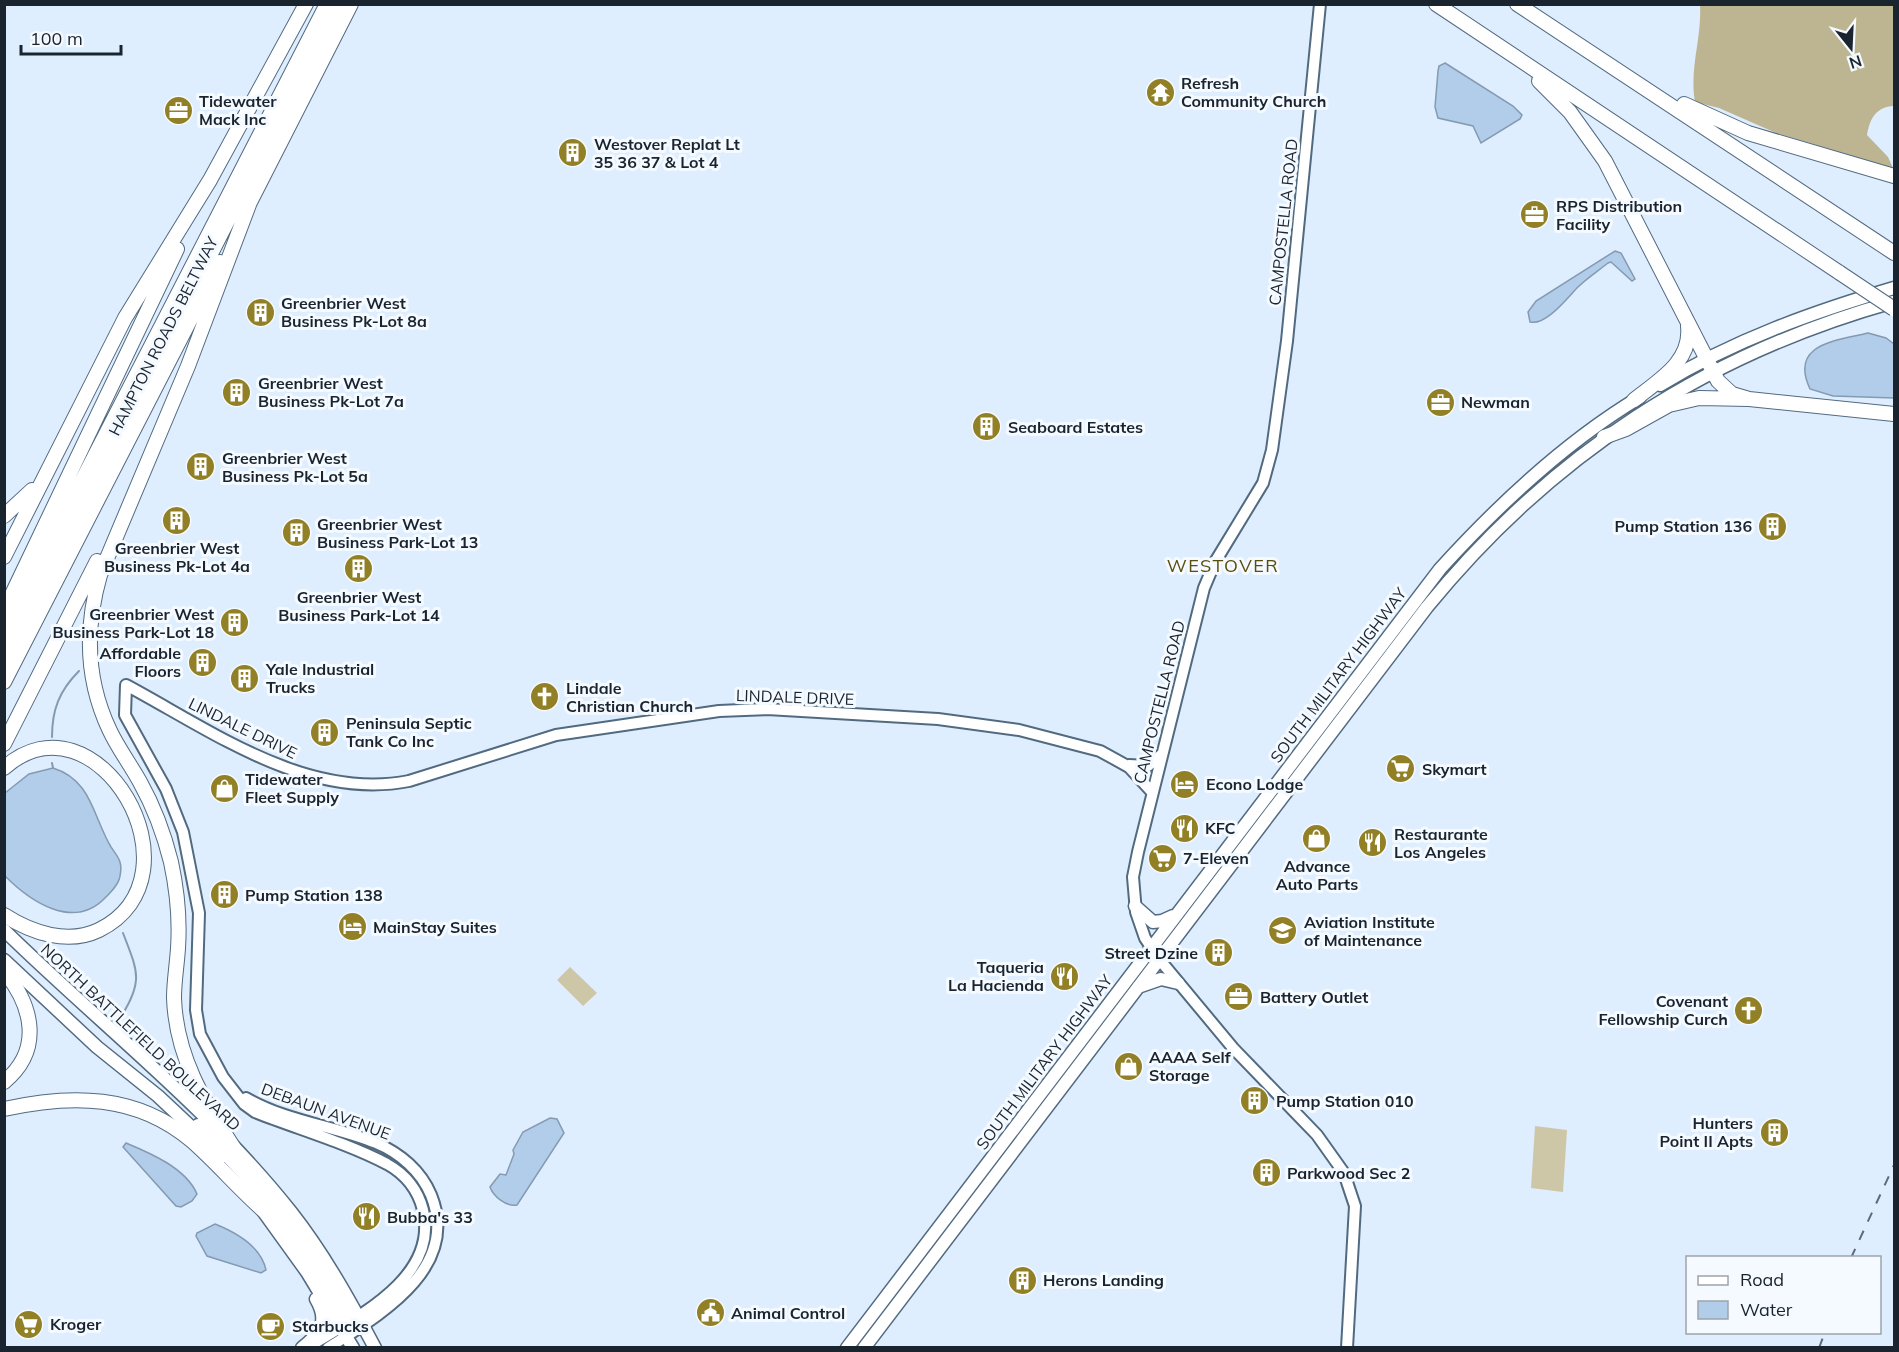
<svg xmlns="http://www.w3.org/2000/svg" width="1899" height="1352" font-family="Mulish,sans-serif">
	<rect width="100%" height="100%" fill="#deeefe"/>
	<path fill="#cec7a7" d="M570 967 597 993 583 1006 557 980Z
		M1535 1126 1567 1130 1563 1192 1531 1188Z"/>
	<path fill="#bdb592" d="M1700 5H1894V106C1876 107 1870 118 1867 135L1888 157 1893 168 1776 133 1719 108 1695 102C1689 69 1702 38 1700 5Z"/>
	<path fill="#b1cde9" stroke="#849ab1" stroke-width="1.5" d="M1445 63 1513 106 1522 115 1520 119 1481 143 1473 126 1438 118 1435 107 1438 71 1439 66Z
		M1615 251 1621 253 1635 279 1632 281 1611 262 1608 263C1598 271 1587 278 1578 287 1568 297 1546 326 1530 322L1528 312 1536 301Z
		M1868 333 1886 338 1894 344V398L1833 396 1810 389C1789 344 1835 341 1868 333Z
		M53 768C92 780 93 817 111 847 118 857 123 862 120 876 119 884 111 892 105 898 73 931 30 901 5 876V793L29 774Z
		M550 1118 557 1119 564 1133 517 1205C506 1207 493 1196 490 1187L500 1174 506 1175 514 1154 513 1150 523 1132Z
		M126 1143C150 1153 186 1168 197 1194L192 1201 181 1207 176 1206 123 1147Z
		M215 1224C235 1232 261 1246 266 1270L261 1273 207 1256 196 1236 197 1233Z"/>
	<g fill="none" stroke-linecap="round" stroke-linejoin="round">
		<path stroke="#849ab1" stroke-width="2" d="M52 737C52 710 59 691 79 671
			M52 763 53 768
			M122 1015C144 980 137 970 123 933"/>
		<defs>
			<path id="secondary" d="M1320 4 1287 341 1272 450 1263 483 1215 562 1204 588 1138 852 1133 877 1136 912 1145 938 1159 959 1233 1048 1317 1135 1344 1173 1355 1206 1347 1348
				M1129 765 1148 766 1162 754
				M246 1098C285 1121 335 1126 376 1143 400 1153 421 1171 431 1195 461 1269 379 1315 328 1348
				M308 1347C355 1318 440 1278 423 1210 418 1190 405 1174 387 1164 347 1143 298 1129 255 1112L244 1104 223 1077 200 1034 196 1010 199 913 183 832 166 789 125 715 126 685C212 731 307 801 409 781L556 735 719 711 767 709 938 719 1019 730 1100 751 1129 767 1152 792"/>
			<path id="primary" d="M1660 385C1734 340 1813 312 1894 288
				M1135 906 1153 922 1162 921 1173 916
				M4 930C100 1024 208 1107 291 1212 324 1254 350 1301 375 1348
				M4 960 97 1047 158 1096 190 1126 219 1159
				M1138 987 1161 979 1178 983
				M198 1125 269 1201 311 1258 352 1324 364 1325
				M258 1204 307 1272 353 1348
				M302 1348C321 1333 329 1321 316 1299
				M847 1348 1440 569C1499 504 1565 442 1640 397
				M864 1348 1427 607C1551 455 1704 355 1893 302"/>
			<path id="highway" d="M1436 4 1840 273
				M1517 4 1894 253
				M1539 81 1570 112 1605 161 1718 381 1732 394 1749 399
				M1684 104 1748 133 1894 176
				M246 210 351 4
				M1634 400C1659 380 1692 362 1688 326
				M1604 437 1626 429 1669 405 1699 398 1749 399 1894 414
				M4 516 32 490
				M4 557 125 318 210 180 306 4
				M4 611 177 249
				M4 632 327 4
				M4 657 339 4
				M4 682 220 262
				M4 744 97 561
				M4 768C96 686 208 876 99 930 68 945 32 933 4 915
				M4 971C33 1006 43 1050 4 1082
				M4 1109C71 1094 137 1094 192 1141 217 1163 239 1189 264 1211
				M234 1148C203 1100 176 1056 174 998 174 981 177 965 178 948 180 919 177 890 171 862 164 834 154 807 140 782 130 764 118 748 110 731 86 681 85 627 100 575L188 366 250 202"/>
		</defs>
		<use href="#secondary" stroke="#526a80" stroke-width="14"/>
		<use href="#primary" stroke="#526a80" stroke-width="15"/>
		<use href="#highway" stroke="#526a80" stroke-width="16"/>
		<use href="#secondary" stroke="#fff" stroke-width="10"/>
		<use href="#primary" stroke="#fff" stroke-width="12"/>
		<use href="#highway" stroke="#fff" stroke-width="14"/>
		<path stroke="#5f6b77" stroke-width="2" stroke-dasharray="10 10" stroke-linecap="butt" d="M1851 1258 1894 1165
			M1819 1348 1825 1332"/>
		<defs>
			<path id="highway-bridge" d="M1840 273 1894 309"/>
		</defs>
		<use href="#highway-bridge" stroke="#526a80" stroke-width="16" stroke-linecap="butt"/>
		<use href="#highway-bridge" stroke="#fff" stroke-width="14"/>
	</g>
	<defs>
		<symbol id="temple-disc" viewBox="-11 -11 22 22"><circle r="9.5" fill="#928027" stroke="#f4faff"/><path d="M0-6L5-2H3V0L6.5 2.5H4V6H1.5V3h-3V6H-4V2.5H-6.5L-3 0V-2H-5Z" fill="#fff"/></symbol>
		<symbol id="office-disc" viewBox="-11 -11 22 22"><circle r="9.5" fill="#928027" stroke="#f4faff"/><path d="M-6-3h4V-5.5h4V-3h4V5H-6ZM-1-4.5V-3h2v-1.5ZM-6 0V1H6V0Z" fill="#fff"/></symbol>
		<symbol id="building-disc" viewBox="-11 -11 22 22"><circle r="9.5" fill="#928027" stroke="#f4faff"/><path d="M-4-6H4V6H1V3H-1V6H-4ZM-2.5-4.3h1.7v1.8h-1.7ZM.8-4.3h1.7v1.8H.8ZM-2.5-1h1.7V.8h-1.7ZM.8-1h1.7V.8H.8Z" fill="#fff"/></symbol>
		<symbol id="church-disc" viewBox="-11 -11 22 22"><circle r="9.5" fill="#928027" stroke="#f4faff"/><path d="M-1.2-6h2.4v3.5h3.3v2.4h-3.3V6h-2.4V-.1h-3.3v-2.4h3.3Z" fill="#fff"/></symbol>
		<symbol id="supermarket-disc" viewBox="-11 -11 22 22"><circle r="9.5" fill="#928027" stroke="#f4faff"/><path d="M-6-5.5h2.5l.6 2H6L4.5 2H-2.5L-4.4-4H-6ZM-1.5 3.2a1.3 1.3 0 1 0 .1 0ZM3 3.2a1.3 1.3 0 1 0 .1 0Z" fill="#fff"/></symbol>
		<symbol id="hotel-disc" viewBox="-11 -11 22 22"><circle r="9.5" fill="#928027" stroke="#f4faff"/><path d="M-6-4.5h1.5V1H6V5H4.5V3h-9V5H-6ZM-4 0a1.8 1.8 0 1 1 3.6 0ZM.5 0V-2.5h3Q6-2.5 6 0Z" fill="#fff"/></symbol>
		<symbol id="shop-disc" viewBox="-11 -11 22 22"><circle r="9.5" fill="#928027" stroke="#f4faff"/><path d="M-5-2.5h2.3a2.7 3.5 0 0 1 5.4 0H5L5.5 6h-11ZM-1.5-2.5h3a1.5 2.3 0 0 0-3 0Z" fill="#fff"/></symbol>
		<symbol id="restaurant-disc" viewBox="-11 -11 22 22"><circle r="9.5" fill="#928027" stroke="#f4faff"/><path d="M-5-6h1v4h1v-4h1v4h1v-4h1v5L-1.5 .5V6h-2V.5L-5-1ZM5-6V6H3V1.5H1.5Q1.5-4 5-6Z" fill="#fff"/></symbol>
		<symbol id="university-disc" viewBox="-11 -11 22 22"><circle r="9.5" fill="#928027" stroke="#f4faff"/><path d="M0-5L7-2L0 1L-7-2ZM-4 1L0 2.5L4 1V4Q0 6-4 4Z" fill="#fff"/></symbol>
		<symbol id="civic-disc" viewBox="-11 -11 22 22"><circle r="9.5" fill="#928027" stroke="#f4faff"/><path d="M-.6-6.5H3V-4.5H.6V-3L4-1V1h2V6H-6V1h2V-1L-.6-3ZM-1.2 2.5V6h2.4V2.5Z" fill="#fff"/></symbol>
		<symbol id="cafe-disc" viewBox="-11 -11 22 22"><circle r="9.5" fill="#928027" stroke="#f4faff"/><path d="M-5.5-4.5H6V0H3Q3 3.5 0 3.5H-2.5Q-5.5 3.5-5.5 0ZM3-3.2v2h1.7v-2ZM-6 4.5H4V6H-6Z" fill="#fff"/></symbol>
	</defs>
	<g fill-rule="evenodd">
		<use href="#temple-disc" x="1144" y="76" width="33" height="33"/>
		<use href="#office-disc" x="162" y="94" width="33" height="33"/>
		<use href="#building-disc" x="556" y="136" width="33" height="33"/>
		<use href="#office-disc" x="1518" y="198" width="33" height="33"/>
		<use href="#building-disc" x="244" y="296" width="33" height="33"/>
		<use href="#building-disc" x="220" y="376" width="33" height="33"/>
		<use href="#office-disc" x="1424" y="386" width="33" height="33"/>
		<use href="#building-disc" x="970" y="410" width="33" height="33"/>
		<use href="#building-disc" x="184" y="450" width="33" height="33"/>
		<use href="#building-disc" x="160" y="504" width="33" height="33"/>
		<use href="#building-disc" x="1756" y="510" width="33" height="33"/>
		<use href="#building-disc" x="280" y="516" width="33" height="33"/>
		<use href="#building-disc" x="342" y="552" width="33" height="33"/>
		<use href="#building-disc" x="218" y="606" width="33" height="33"/>
		<use href="#building-disc" x="186" y="646" width="33" height="33"/>
		<use href="#building-disc" x="228" y="662" width="33" height="33"/>
		<use href="#church-disc" x="528" y="680" width="33" height="33"/>
		<use href="#building-disc" x="308" y="716" width="33" height="33"/>
		<use href="#supermarket-disc" x="1384" y="752" width="33" height="33"/>
		<use href="#hotel-disc" x="1168" y="768" width="33" height="33"/>
		<use href="#shop-disc" x="208" y="772" width="33" height="33"/>
		<use href="#restaurant-disc" x="1168" y="812" width="33" height="33"/>
		<use href="#shop-disc" x="1300" y="822" width="33" height="33"/>
		<use href="#restaurant-disc" x="1356" y="826" width="33" height="33"/>
		<use href="#supermarket-disc" x="1146" y="842" width="33" height="33"/>
		<use href="#building-disc" x="208" y="878" width="33" height="33"/>
		<use href="#hotel-disc" x="336" y="910" width="33" height="33"/>
		<use href="#university-disc" x="1266" y="914" width="33" height="33"/>
		<use href="#building-disc" x="1202" y="936" width="33" height="33"/>
		<use href="#restaurant-disc" x="1048" y="960" width="33" height="33"/>
		<use href="#office-disc" x="1222" y="980" width="33" height="33"/>
		<use href="#church-disc" x="1732" y="994" width="33" height="33"/>
		<use href="#shop-disc" x="1112" y="1050" width="33" height="33"/>
		<use href="#building-disc" x="1238" y="1084" width="33" height="33"/>
		<use href="#building-disc" x="1758" y="1116" width="33" height="33"/>
		<use href="#building-disc" x="1250" y="1156" width="33" height="33"/>
		<use href="#restaurant-disc" x="350" y="1200" width="33" height="33"/>
		<use href="#building-disc" x="1006" y="1264" width="33" height="33"/>
		<use href="#civic-disc" x="694" y="1296" width="33" height="33"/>
		<use href="#supermarket-disc" x="12" y="1308" width="33" height="33"/>
		<use href="#cafe-disc" x="254" y="1310" width="33" height="33"/>
	</g>
	<g text-anchor="middle" stroke-width="6" stroke-linejoin="round" paint-order="stroke">
		<g font-size="16" font-weight="bold" fill="#1a242e" stroke="#f4faff" text-anchor="start">
			<text x="1181" y="89">Refresh<tspan x="1181" dy="18">Community Church</tspan></text>
			<text x="199" y="107">Tidewater<tspan x="199" dy="18">Mack Inc</tspan></text>
			<text x="594" y="150">Westover Replat Lt<tspan x="594" dy="18">35 36 37 &amp; Lot 4</tspan></text>
			<text x="1556" y="212">RPS Distribution<tspan x="1556" dy="18">Facility</tspan></text>
			<text x="281" y="309">Greenbrier West<tspan x="281" dy="18">Business Pk-Lot 8a</tspan></text>
			<text x="258" y="389">Greenbrier West<tspan x="258" dy="18">Business Pk-Lot 7a</tspan></text>
			<text x="1461" y="408">Newman</text>
			<text x="1008" y="433">Seaboard Estates</text>
			<text x="222" y="464">Greenbrier West<tspan x="222" dy="18">Business Pk-Lot 5a</tspan></text>
			<text x="317" y="530">Greenbrier West<tspan x="317" dy="18">Business Park-Lot 13</tspan></text>
			<text x="1752" y="532" text-anchor="end">Pump Station 136</text>
			<text x="177" y="554" text-anchor="middle">Greenbrier West<tspan x="177" dy="18">Business Pk-Lot 4a</tspan></text>
			<text x="359" y="603" text-anchor="middle">Greenbrier West<tspan x="359" dy="18">Business Park-Lot 14</tspan></text>
			<text x="214" y="620" text-anchor="end">Greenbrier West<tspan x="214" dy="18">Business Park-Lot 18</tspan></text>
			<text x="181" y="659" text-anchor="end">Affordable<tspan x="181" dy="18">Floors</tspan></text>
			<text x="266" y="675">Yale Industrial<tspan x="266" dy="18">Trucks</tspan></text>
			<text x="566" y="694">Lindale<tspan x="566" dy="18">Christian Church</tspan></text>
			<text x="346" y="729">Peninsula Septic<tspan x="346" dy="18">Tank Co Inc</tspan></text>
			<text x="1422" y="775">Skymart</text>
			<text x="245" y="785">Tidewater<tspan x="245" dy="18">Fleet Supply</tspan></text>
			<text x="1206" y="790">Econo Lodge</text>
			<text x="1205" y="834">KFC</text>
			<text x="1394" y="840">Restaurante<tspan x="1394" dy="18">Los Angeles</tspan></text>
			<text x="1183" y="864">7-Eleven</text>
			<text x="1317" y="872" text-anchor="middle">Advance<tspan x="1317" dy="18">Auto Parts</tspan></text>
			<text x="245" y="901">Pump Station 138</text>
			<text x="1304" y="928">Aviation Institute<tspan x="1304" dy="18">of Maintenance</tspan></text>
			<text x="373" y="933">MainStay Suites</text>
			<text x="1198" y="959" text-anchor="end">Street Dzine</text>
			<text x="1044" y="973" text-anchor="end">Taqueria<tspan x="1044" dy="18">La Hacienda</tspan></text>
			<text x="1260" y="1003">Battery Outlet</text>
			<text x="1728" y="1007" text-anchor="end">Covenant<tspan x="1728" dy="18">Fellowship Curch</tspan></text>
			<text x="1149" y="1063">AAAA Self<tspan x="1149" dy="18">Storage</tspan></text>
			<text x="1276" y="1107">Pump Station 010</text>
			<text x="1753" y="1129" text-anchor="end">Hunters<tspan x="1753" dy="18">Point II Apts</tspan></text>
			<text x="1287" y="1179">Parkwood Sec 2</text>
			<text x="387" y="1223">Bubba's 33</text>
			<text x="1043" y="1286">Herons Landing</text>
			<text x="731" y="1319">Animal Control</text>
			<text x="50" y="1330">Kroger</text>
			<text x="292" y="1332">Starbucks</text>
		</g>
		<g font-size="16" fill="#1a242e" stroke="#f4faff">
			<text transform="translate(1283 222) rotate(-84)" y="6">CAMPOSTELLA ROAD</text>
			<text transform="translate(163 336) rotate(-63)" y="6">HAMPTON ROADS BELTWAY</text>
			<text transform="translate(1338 675) rotate(-53)" y="6">SOUTH MILITARY HIGHWAY</text>
			<text transform="translate(795 697) rotate(2)" y="6">LINDALE DRIVE</text>
			<text transform="translate(1159 702) rotate(-76)" y="6">CAMPOSTELLA ROAD</text>
			<text transform="translate(243 728) rotate(26)" y="6">LINDALE DRIVE</text>
			<text transform="translate(141 1037) rotate(43)" y="6">NORTH BATTLEFIELD BOULEVARD</text>
			<text transform="translate(1044 1062) rotate(-53)" y="6">SOUTH MILITARY HIGHWAY</text>
			<text transform="translate(326 1111) rotate(20)" y="6">DEBAUN AVENUE</text>
		</g>
		<g font-size="18" letter-spacing="1.5" fill="#5a4e0f" stroke="#f4faff">
			<text x="1223" y="572">WESTOVER</text>
		</g>
	</g>
	<rect width="1899" height="1352" fill="none" stroke="#1a242e" stroke-width="12"/>
	<rect x="1686" y="1256" width="195" height="78" fill="#f4faff" stroke="#9da4ab" stroke-width="1.5"/>
	<rect x="1698" y="1276" width="30" height="9" fill="#ffffff" stroke="#9da4ab" stroke-width="1.5"/>
	<text x="1740" y="1286" font-size="18" fill="#1a242e">Road</text>
	<rect x="1698" y="1301" width="30" height="18" fill="#b1cde9" stroke="#9da4ab" stroke-width="1.5"/>
	<text x="1740" y="1316" font-size="18" fill="#1a242e">Water</text>
	<g transform="translate(1851 48) rotate(162)" stroke="#f4faff" stroke-width="4.5" paint-order="stroke">
	<path d="M0-4.5L10 22L0 15L-10 22Z" fill="#1a242e"/>
	<text y="-9" font-size="16" font-weight="bold" text-anchor="middle" fill="#1a242e">N</text>
	</g>
	<path d="M21 45v9h100v-9" fill="none" stroke="#1a242e" stroke-width="3"/>
	<text x="30" y="45" font-size="18" fill="#1a242e" stroke="#f4faff" stroke-width="4.5" paint-order="stroke">100 m</text>
</svg>
